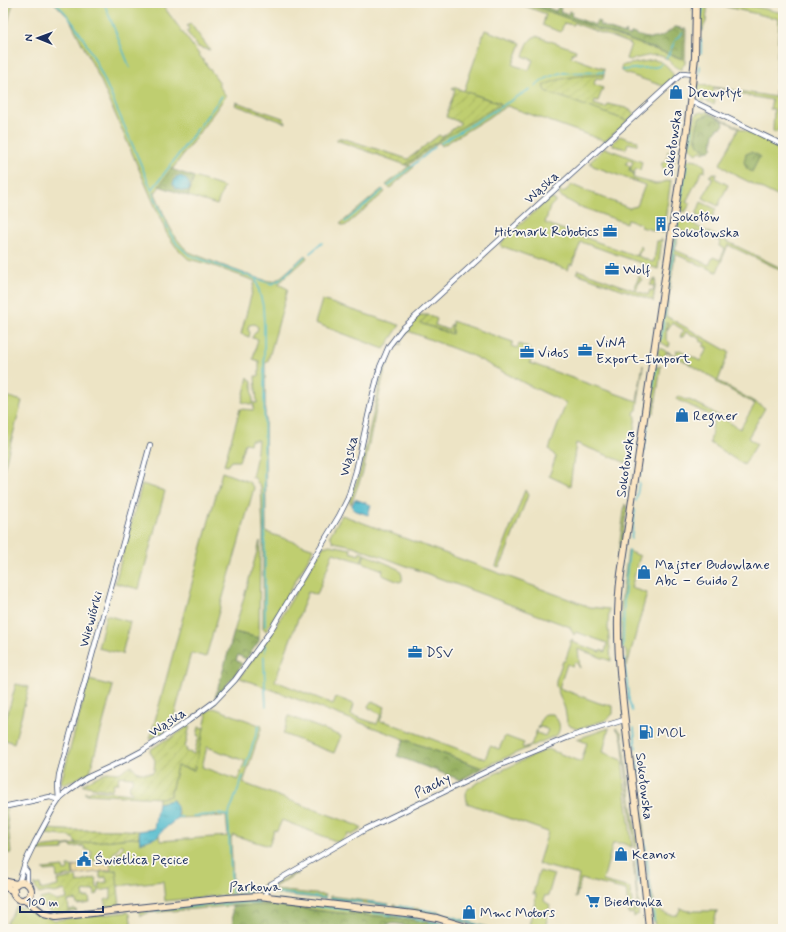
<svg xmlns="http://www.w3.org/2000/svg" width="786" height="932" font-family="Mynerve,sans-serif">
	<defs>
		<pattern id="forest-crowns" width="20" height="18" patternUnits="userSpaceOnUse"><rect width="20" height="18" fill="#97b162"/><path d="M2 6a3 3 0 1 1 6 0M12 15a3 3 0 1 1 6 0" fill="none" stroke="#7a9054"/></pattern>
		<pattern id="sand-dots" width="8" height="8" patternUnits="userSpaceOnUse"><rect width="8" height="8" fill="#eeda9e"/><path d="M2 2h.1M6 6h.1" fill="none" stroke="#ccbb8a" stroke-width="1.8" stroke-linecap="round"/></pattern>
		<pattern id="garden-furrows" width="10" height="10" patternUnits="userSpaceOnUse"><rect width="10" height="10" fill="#bfce70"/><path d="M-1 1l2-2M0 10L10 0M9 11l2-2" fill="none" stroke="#a4b163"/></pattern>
		<pattern id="water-ripples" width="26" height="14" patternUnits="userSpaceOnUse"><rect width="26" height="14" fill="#52bcce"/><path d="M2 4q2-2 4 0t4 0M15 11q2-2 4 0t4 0" fill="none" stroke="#4399aa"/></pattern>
	</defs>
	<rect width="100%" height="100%" fill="#fbf7ec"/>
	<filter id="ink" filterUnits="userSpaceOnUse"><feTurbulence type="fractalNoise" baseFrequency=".025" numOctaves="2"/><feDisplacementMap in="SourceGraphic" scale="8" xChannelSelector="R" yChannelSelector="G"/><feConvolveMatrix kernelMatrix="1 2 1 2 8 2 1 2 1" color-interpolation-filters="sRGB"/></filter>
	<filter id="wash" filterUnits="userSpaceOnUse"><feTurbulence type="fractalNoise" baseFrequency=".012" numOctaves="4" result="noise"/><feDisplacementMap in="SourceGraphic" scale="16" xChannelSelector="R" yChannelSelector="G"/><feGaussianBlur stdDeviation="0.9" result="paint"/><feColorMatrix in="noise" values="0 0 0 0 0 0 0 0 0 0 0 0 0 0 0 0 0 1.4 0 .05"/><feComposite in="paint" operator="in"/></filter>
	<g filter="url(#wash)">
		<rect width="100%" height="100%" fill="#ede4c5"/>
		<path fill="#bfce70" stroke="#6d7e67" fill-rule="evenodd" d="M3 3H13L3 42Z
			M54 3H161L220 83 218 84 226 96 155 193C164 214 171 237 189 252 202 257 266 284 274 281 282 278 298 261 305 255L307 258 278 284 288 289 268 361 265 363 266 532 314 549 266 631 263 628V531L261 488 255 478 252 477 256 459 258 440H251L250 444 245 443 239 461H231L227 466 224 465 240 409 253 410 254 405 242 402 248 377 252 382 253 403H257L255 376H259V361L253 359 258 339 252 338 254 334 257 331 258 327 254 324 249 325 248 329 250 333 249 337 241 334 255 281 211 265 188 259 176 247 167 234 100 79 69 18Z
			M517 3H525L682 59 676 27 686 29 685 64 682 67V70C675 68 672 63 667 59 657 51 641 58 629 60L626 59 631 44 574 23 573 25 564 23 561 32 544 26 543 24 546 14Z
			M700 3H708L706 22 703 28V31L698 29Z
			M709 3H739L783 13V34L778 59 777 85 783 86 780 101 782 102C784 110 781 125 776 133L773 131 774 109H770L772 100 726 92V90L714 88 712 100 715 101 714 105 705 100 703 102C697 97 696 92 697 84L700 83V85H702L775 97 779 19Z
			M190 23 210 50 198 47 187 32 189 28 187 26Z
			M485 30 521 43 513 65 529 70 533 60 523 56C526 48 528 39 536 36L576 50 575 53 573 52 571 57 604 69V75L580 76 547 91 628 121 605 141 507 106 442 146 439 142 409 165 414 167 390 188 386 185 409 166 406 165 430 146 500 103 464 91Z
			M654 60C663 61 671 68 674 77L663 86 622 72 621 67 623 65Z
			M706 111 783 150V199L737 176V175L729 171 720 164 739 128 710 114 699 146 706 150 704 153 700 151 697 154C684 144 688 141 690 125L693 126 696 114 701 112 705 113Z
			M620 136 628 139 638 141 637 145 628 143 626 149 614 146 612 143Z
			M605 148 642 162 640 170 636 169 634 173 630 170 633 162 628 160 626 164 630 166 629 171 634 174 633 178 656 184 671 180 663 233H662V229L657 227 656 231 641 227V224L627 220 626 223 578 206 560 196 558 190 559 189 563 193 572 185 629 208 637 206 645 185 593 166 590 162Z
			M668 151 675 152 672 174 668 172 661 166 662 163 667 160Z
			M691 159 697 160 705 166V172L702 171 686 202 690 204 686 211 684 212 681 210 678 204 684 165 686 161Z
			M714 173 717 174 715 178 728 185 718 206 703 198 713 178 709 176Z
			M194 177 224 187 217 205 188 196Z
			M382 189 385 192 345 226 340 224Z
			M550 198 555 200V202L550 207 545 223 636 256 640 246H641L642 249 640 251 638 256 652 262 654 261 657 241H660L661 239H662L658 269 581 242 572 265 570 264 568 270 504 247 502 248 501 244 504 239Z
			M701 202 716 209 709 223 696 215Z
			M685 218 689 219 696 226 783 269V271L728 245 717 272 675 254 666 316 729 352 718 381 765 408 748 438 757 444 744 465 710 443 714 417 676 399 678 396 686 400 687 399 706 408 740 429 755 404 716 382 717 380 667 351 666 354H665L666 358 660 356 657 351 660 348 675 356 677 352 676 351 680 350 700 361 707 349V347H703L705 343 700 341 701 339 686 332 683 337H680L684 330 672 323 667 330 668 323 667 322 666 339 670 343 669 347 660 342 659 339 674 233H677L678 235 675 250 709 265 713 257 720 260 725 249 719 246 720 241 695 231 688 234 675 227C676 221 679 218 685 218Z
			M578 270 634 290 639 276 642 280 639 282 636 291 648 295 650 290 653 291 654 286 650 285 653 280 656 279 653 302 652 300 576 273Z
			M322 300 399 325H400L384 349 315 323Z
			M420 315H428L420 323 452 334V321L513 342 511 346 517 348 519 344C531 349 534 349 530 363L637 401 643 365 637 410 635 411 634 415 636 416 629 464 576 443 570 486 549 476 556 457 549 449 566 403 526 384 473 356 408 331 406 335 403 331Z
			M398 343 402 344H395L383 377 363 472 351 504 349 500 358 478 363 460 382 373 394 344Z
			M661 366 654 413 651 412V415L647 413 654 368Z
			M3 395 22 401 3 472Z
			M222 472 249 482 254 488 206 657 191 653 171 728 150 739Z
			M142 484 165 491 139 589 115 583Z
			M525 490 528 495 504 558 499 567 496 566Z
			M625 504 627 508 618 569 616 593 612 600Z
			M342 515 590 607 609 609 608 628 611 661 578 649 580 668 576 662 574 663 573 666 567 664 559 688 599 703 613 706V714L606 720 577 729 570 726 567 722 565 709 556 686V680L563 661H565L571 644 570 642 571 640H573L572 642 600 652 601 650 605 652 607 643 576 632 574 635 570 627 353 546 333 542 330 535Z
			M260 541 259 638 234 632Z
			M330 545 351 549 350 552 359 555 360 552 364 554 361 562 333 553 317 595 308 592 275 681 333 704 336 697 354 704 351 715 377 724 381 714 369 708 368 706 370 703 374 702 385 707 380 721 384 722V721L485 759 490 746 499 749 505 736 524 743 522 747 524 748 531 745 537 730V733L545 736 548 730 544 728V727V728L540 727 538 729 542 718 546 714H553C559 721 562 727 557 735L482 768 240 678 275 627 323 547Z
			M628 551 640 556 631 588 647 593 627 666 626 651 621 647V603Z
			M365 554 397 568C401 571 403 576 402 581L399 582 382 575 383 570 362 562Z
			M106 615 130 622 122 654 98 648Z
			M89 680 113 686 90 772 64 785 61 782Z
			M16 684 29 687 14 743 3 739V730Z
			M214 708 262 726 243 783 359 826 362 829 352 835 348 834 344 838 338 842 282 820 277 831 274 830 269 846 233 835 231 838 233 889 259 887 265 884 260 890 254 891V892L165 901 163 881 117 886 116 870 111 871 110 862 124 846 121 844 109 859 90 861 92 852 85 849 84 846 72 847 71 845 64 846 63 850 38 851V848L139 837 140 843 159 835 160 841 228 836 226 816 178 818 179 814 173 800 158 803V798L170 796 177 766 194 770 207 715 205 713ZM207 747 245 761 238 780 202 767Z
			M289 716 341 736 334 753 283 734Z
			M609 728 603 752 622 760 632 847 622 843H613L603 881 630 888 634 912 637 902 633 855 639 906 638 914 634 917 633 913 629 914 626 890 581 879 576 898H575L579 875 538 864 548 832 467 803C467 799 465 794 467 790 471 784 530 757 541 752L548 749 581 762 587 743 577 739Z
			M616 728 621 732 623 741 637 845 635 849 622 739 620 734Z
			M638 796H643L641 803C643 820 649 899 657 908 662 913 671 916 677 915L681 908 684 910 688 911H717L712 929H656L655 921H653L652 917Z
			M6 808 11 853 3 854V809Z
			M67 866H72L73 874 74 875 57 878 56 870 44 871V869L63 867 64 871 68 870Z
			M539 871 554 875 548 896 545 895 544 901 550 905 545 929H528L535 902 536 894H533Z
			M295 873H297L298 875 296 874 274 887V890L325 895V899L272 893C271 883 287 878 295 873Z
			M330 896 389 904 388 906 330 899Z
			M255 899 274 900C338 907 402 911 464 929H451L409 919 330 912 288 906 266 905 229 906 148 913 141 916 138 911 228 901Z
			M29 905 43 916 55 920 128 912 130 914 132 929H5H7V922L17 906 20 908Z
			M394 905 438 912 493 929H486L440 915 394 907Z"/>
		<path fill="url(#forest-crowns)" stroke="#597060" d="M525 3H536L544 7 546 3 549 4 548 8 556 11 558 7 561 8 560 12 568 15 569 11 572 12 571 16 595 25 597 21 600 22 599 25 624 34 626 31 627 32 626 35 630 36 632 33C645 38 654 42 667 33 670 31 672 29 675 27L684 29 683 59Z
			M710 114 723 121 724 125 722 127 718 128 714 133 712 149C709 151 706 151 703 149 691 143 697 128 699 118Z
			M751 152 760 156 752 172 747 169 744 162 746 154Z
			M171 169 194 177 188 196 159 186Z
			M234 632 259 638V641L246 659 238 655 236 660 242 664 235 675 215 698Z
			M404 739 482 768 461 780 397 756Z
			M266 905C292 907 317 911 342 913 379 917 416 917 451 929H410C404 924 393 922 386 925L384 929H233L232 906Z"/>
		<path fill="url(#sand-dots)" stroke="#84847e" d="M110 862 111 870 74 875 73 866 99 865Z"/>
		<path fill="url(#garden-furrows)" stroke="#6d7e67" d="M604 75 603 79 596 78 594 84 603 88 598 101 595 100 594 104 606 108 608 104C617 107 628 106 635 114L628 121 547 92 543 86C562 76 583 75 604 75Z
			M453 87 501 104 430 146 406 165 336 140 339 138H342L408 159 439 135 442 137 460 124V122L446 117 455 90 452 88Z
			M236 102 283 118 286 123 235 105Z
			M428 315 437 319 435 325 448 330 451 324 452 325V334L420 323Z
			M190 725 185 748 187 749 186 751 194 754 199 736 197 735 199 727 204 728 194 770 177 766 170 796 162 798 85 794V792L89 793 92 790 132 794 133 792 129 791 130 784 132 783 133 777 119 776 118 783H114L112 789 110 790C100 789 92 787 83 785V784L106 772 119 773 128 767 133 766C135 774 144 773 152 773L154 771 155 760 150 752V750L165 740H168Z
			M47 829C78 832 108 828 139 831V837L76 844 74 839 71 837 46 834Z
			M116 870 120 906 107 907 105 900 111 898V889L98 891V894L95 895 94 890 87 892 86 891 83 892 84 898 89 897 90 903 77 905 76 900 68 901 69 910 74 909 77 911C58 913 50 918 40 899L49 897 57 901 67 899 65 890 55 893 47 892 39 894 34 885 40 884 41 890 58 886 57 880 76 877 77 883 96 878 97 888H100L99 883 107 882 106 877 100 878V872Z"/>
		<path fill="url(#water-ripples)" stroke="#367696" d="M176 177C183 175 187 179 190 186L189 190 183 191 175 188 173 184Z
			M355 499 371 505 368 515 354 510 352 506Z
			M173 800 177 807 178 818 164 829 157 837 140 843 139 831 154 829 158 803Z"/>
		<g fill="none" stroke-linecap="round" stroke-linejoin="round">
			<path stroke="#52bcce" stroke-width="1.5" d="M56 3C84 30 102 74 117 109 135 150 152 191 170 233L177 244 189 255 272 284 281 279 305 256
				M104 3 130 68
				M701 30 700 24 704 3
				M669 53 676 39 682 33
				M701 53V40
				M666 58 669 54
				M622 70 656 67 660 66 662 63
				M699 75 700 66
				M535 86 547 78 560 73 604 72
				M441 143 530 89
				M690 145 693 127
				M388 186 435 147
				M152 190 222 96
				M680 207 687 163
				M345 222 383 190
				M677 227 678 221
				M310 253 322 243
				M256 279 263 306 264 324 265 626
				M661 339 676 234
				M650 413 656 369
				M644 453 648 424
				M640 476 641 468
				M636 501 639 483
				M631 539 635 510
				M623 648 624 598 629 551
				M265 652V645
				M264 656 265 687
				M624 658 629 701 632 711
				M265 687 266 706
				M634 728 636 749
				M638 762V784
				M245 768 259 726
				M193 816 220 814 228 816
				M178 817H182
				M645 843 652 904
				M637 857 639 883
				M232 890 236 889 240 892 251 891
				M253 891H256
				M271 892 325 898
				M232 893 228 816 243 776
				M331 898 361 902
				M368 902 388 905
				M396 906 413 908
				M653 908 654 921
				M421 909 446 915 490 929
				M146 911 219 904 271 901 409 917 434 922 458 929"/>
		</g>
	</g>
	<g filter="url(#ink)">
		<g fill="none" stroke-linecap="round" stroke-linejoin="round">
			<defs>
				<path id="street" d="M690 100 783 145
					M59 800 58 785 59 775 150 445
					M3 807 50 797 59 800
					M25 869 27 872V883
					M19 882 25 863 35 842 53 809 61 797 67 792 86 778 125 760 142 751 188 721 214 702 235 680 269 633 339 516 348 498 356 471 373 394 380 367 389 346 402 329 679 76 683 73 693 74
					M266 896 267 888 271 884 366 829 498 766 569 737 624 720"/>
				<path id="secondary" d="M3 881 16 884
					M13 891a9 9 0 1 1 18 0a9 9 0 1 1-18 0Z
					M3 886 14 891
					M25 899 44 914 56 917 227 898 259 896 414 914 437 918 473 929
					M649 929C644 871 636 813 629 755 622 694 613 634 621 574L688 122 695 57 696 3"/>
			</defs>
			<use href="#street" stroke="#3a4a6d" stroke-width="6"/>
			<use href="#secondary" stroke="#3a4a6d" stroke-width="8"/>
			<use href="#street" stroke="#fff" stroke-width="4.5"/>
			<use href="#secondary" stroke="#fbe6c3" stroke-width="6"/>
		</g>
	</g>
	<defs>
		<symbol id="shop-bare" viewBox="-9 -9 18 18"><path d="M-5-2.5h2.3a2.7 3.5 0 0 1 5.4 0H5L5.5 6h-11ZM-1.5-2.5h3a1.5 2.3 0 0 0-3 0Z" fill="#1f6fb2" stroke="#fbf7ec" stroke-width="2.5" paint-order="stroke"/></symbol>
		<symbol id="building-bare" viewBox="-9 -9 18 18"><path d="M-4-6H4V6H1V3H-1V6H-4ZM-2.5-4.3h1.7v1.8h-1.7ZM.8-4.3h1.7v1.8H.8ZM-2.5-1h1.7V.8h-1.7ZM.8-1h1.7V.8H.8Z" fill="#1f6fb2" stroke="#fbf7ec" stroke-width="2.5" paint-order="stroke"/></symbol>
		<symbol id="office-bare" viewBox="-9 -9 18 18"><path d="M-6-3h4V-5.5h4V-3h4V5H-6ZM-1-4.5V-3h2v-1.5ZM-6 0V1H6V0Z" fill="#1f6fb2" stroke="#fbf7ec" stroke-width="2.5" paint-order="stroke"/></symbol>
		<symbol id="fuel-bare" viewBox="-9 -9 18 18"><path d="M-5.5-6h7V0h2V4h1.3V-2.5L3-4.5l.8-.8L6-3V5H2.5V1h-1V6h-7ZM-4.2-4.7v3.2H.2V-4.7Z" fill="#1f6fb2" stroke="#fbf7ec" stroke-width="2.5" paint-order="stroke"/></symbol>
		<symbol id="civic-bare" viewBox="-9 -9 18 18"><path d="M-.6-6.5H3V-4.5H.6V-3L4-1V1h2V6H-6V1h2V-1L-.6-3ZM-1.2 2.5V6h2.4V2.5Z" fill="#1f6fb2" stroke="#fbf7ec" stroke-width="2.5" paint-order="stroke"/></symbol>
		<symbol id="supermarket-bare" viewBox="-9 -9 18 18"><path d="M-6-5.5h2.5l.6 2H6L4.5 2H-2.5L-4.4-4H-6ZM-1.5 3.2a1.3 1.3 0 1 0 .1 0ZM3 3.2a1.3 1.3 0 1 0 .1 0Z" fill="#1f6fb2" stroke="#fbf7ec" stroke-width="2.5" paint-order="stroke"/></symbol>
	</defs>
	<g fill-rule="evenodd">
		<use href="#shop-bare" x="666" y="82" width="20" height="20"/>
		<use href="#building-bare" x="651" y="214" width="20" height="20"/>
		<use href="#office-bare" x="600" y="221" width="20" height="20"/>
		<use href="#office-bare" x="602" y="259" width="20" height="20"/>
		<use href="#office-bare" x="575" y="340" width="20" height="20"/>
		<use href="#office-bare" x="517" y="342" width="20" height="20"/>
		<use href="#shop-bare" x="672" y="405" width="20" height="20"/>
		<use href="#shop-bare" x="634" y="562" width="20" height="20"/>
		<use href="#office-bare" x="405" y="642" width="20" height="20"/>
		<use href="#fuel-bare" x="636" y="722" width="20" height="20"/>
		<use href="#shop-bare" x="611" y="844" width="20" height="20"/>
		<use href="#civic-bare" x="74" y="849" width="20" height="20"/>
		<use href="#supermarket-bare" x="583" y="891" width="20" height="20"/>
		<use href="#shop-bare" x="459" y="902" width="20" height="20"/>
	</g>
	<g text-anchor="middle" stroke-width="3.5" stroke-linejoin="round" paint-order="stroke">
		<g font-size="14" fill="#1b2f5e" stroke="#fbf7ec" text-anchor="start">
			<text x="687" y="97">Drewpłyt</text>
			<text x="672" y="221">Sokołów<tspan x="672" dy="16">Sokołowska</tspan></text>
			<text x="599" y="236" text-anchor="end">Hitmark Robotics</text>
			<text x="623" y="274">Wolf</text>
			<text x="596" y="347">ViNA<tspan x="596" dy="16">Export-Import</tspan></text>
			<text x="538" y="357">Vidos</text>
			<text x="693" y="420">Regner</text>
			<text x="655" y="569">Majster Budowlane<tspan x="655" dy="16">Abc – Guido 2</tspan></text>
			<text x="426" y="657">DSV</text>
			<text x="657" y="737">MOL</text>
			<text x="632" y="859">Keanox</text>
			<text x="95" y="864">Świetlica Pęcice</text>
			<text x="604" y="906">Biedronka</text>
			<text x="480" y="917">Mmc Motors</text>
		</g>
		<g font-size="14" fill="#1b2f5e" stroke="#fbf7ec">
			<text transform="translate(672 143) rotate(-82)" y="5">Sokołowska</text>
			<text transform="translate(541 187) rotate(-42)" y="5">Wąska</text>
			<text transform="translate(348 456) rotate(-76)" y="5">Wąska</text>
			<text transform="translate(625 464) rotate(-82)" y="5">Sokołowska</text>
			<text transform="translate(90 619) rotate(-75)" y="5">Wiewiórki</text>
			<text transform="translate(167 722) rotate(-33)" y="5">Wąska</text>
			<text transform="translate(432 785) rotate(-26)" y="5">Piachy</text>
			<text transform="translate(645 786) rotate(83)" y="5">Sokołowska</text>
			<text x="255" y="891">Parkowa</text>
		</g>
	</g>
	<rect width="786" height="932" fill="none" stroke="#fbf7ec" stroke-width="16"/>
	<g transform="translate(38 38) rotate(271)" stroke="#fbf7ec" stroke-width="3" paint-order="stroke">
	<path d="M0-3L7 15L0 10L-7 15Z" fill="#1b2f5e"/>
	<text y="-6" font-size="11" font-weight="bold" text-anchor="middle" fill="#1b2f5e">N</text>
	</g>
	<path d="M20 906v6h83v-6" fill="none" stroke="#1b2f5e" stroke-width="2"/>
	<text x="26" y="906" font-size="12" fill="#1b2f5e" stroke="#fbf7ec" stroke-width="3" paint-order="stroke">100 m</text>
</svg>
